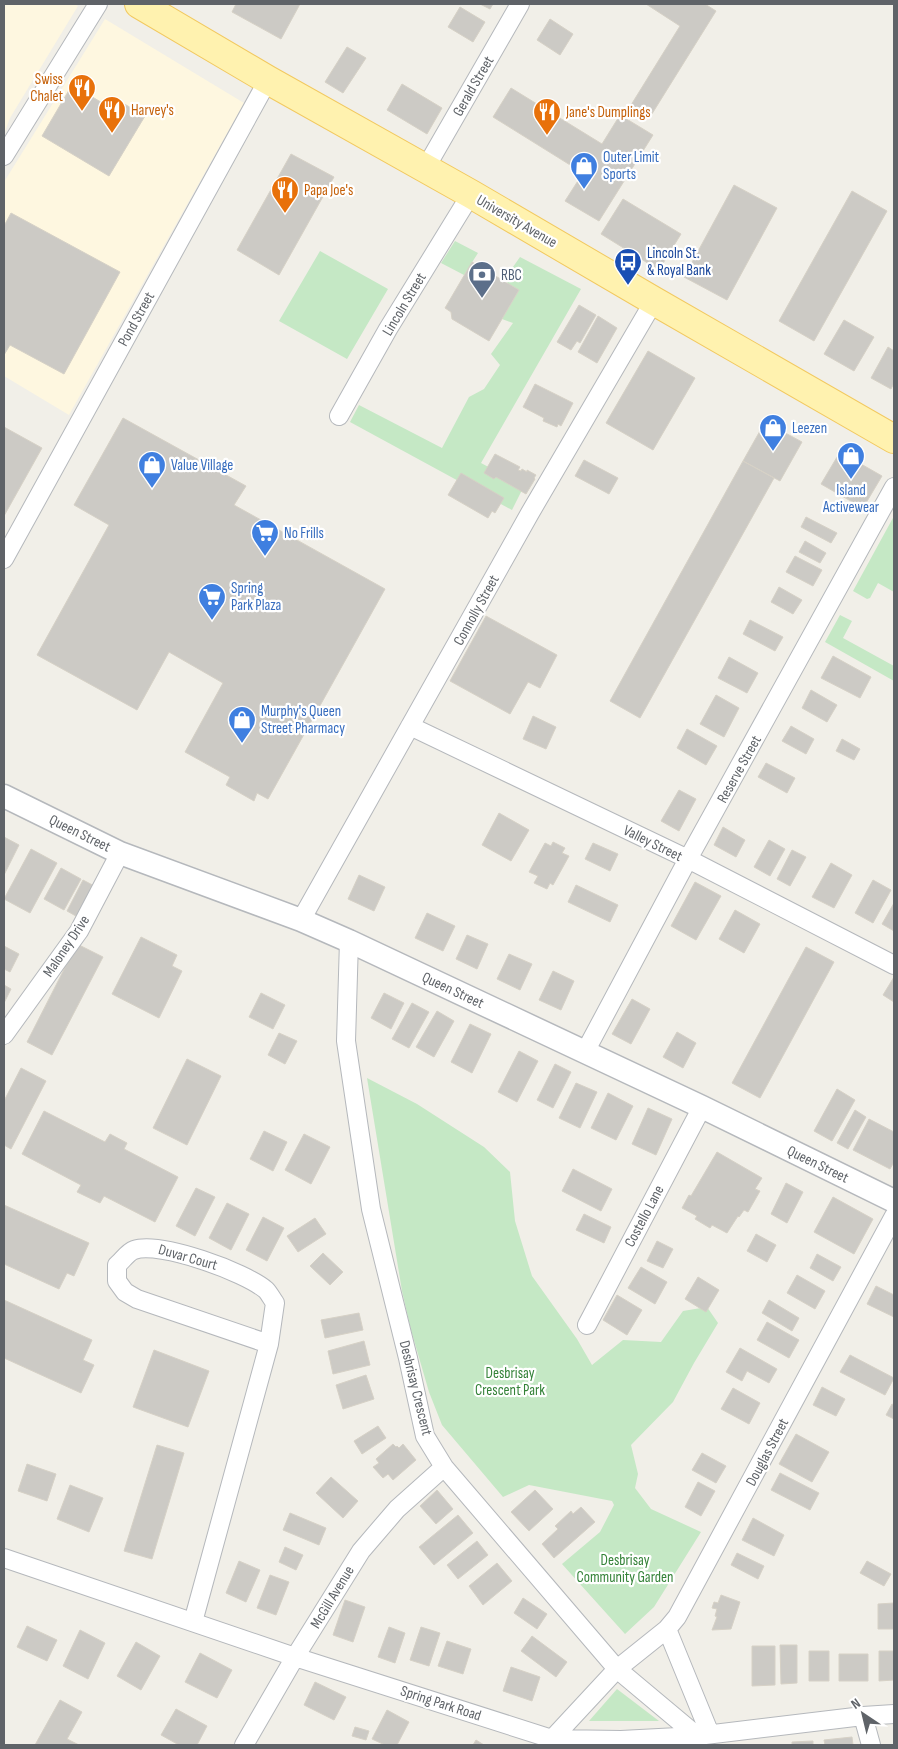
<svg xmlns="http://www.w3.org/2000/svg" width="898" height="1749" font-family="'Sofia Sans Condensed',sans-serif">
	<rect width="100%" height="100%" fill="#f1efe8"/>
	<path fill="#fef7e0" d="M4 4H74L78 6 10 118 4 134Z
		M105 19 244 103 69 415 4 376V182Z"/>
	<path fill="#c5e8c5" d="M455 241 478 253 464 275 441 263Z
		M320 251 388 289 347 359 279 321Z
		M520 257 581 289 481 463 524 486 512 510 350 422 359 405 442 448 469 397 484 389 500 365 491 354 513 323 502 319 519 290 503 281Z
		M894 516V592L878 583 870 598 867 599 853 591Z
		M840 615 852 621 843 638 894 666V681L825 642Z
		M367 1078 417 1104 484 1147 510 1172 515 1221 532 1276 577 1339 592 1365 623 1340 661 1342 683 1311 707 1307 718 1323 694 1363 673 1402 631 1445 638 1474 635 1488 651 1509 701 1532 654 1607 625 1634 562 1564 600 1532 614 1505 612 1501 529 1485 503 1497 442 1425 429 1392 411 1330 402 1291Z
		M617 1689 659 1721H589Z"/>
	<path fill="#cccac5" stroke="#d6d1c6" d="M236 4H300L281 39 232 12Z
		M480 4H493L490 9Z
		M646 4H705L716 11 650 117 631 105 680 26Z
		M460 7 485 22 473 42 448 27Z
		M550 19 573 34 560 55 537 40Z
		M347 47 366 58 343 93 325 82Z
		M402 84 442 108 427 134 387 110Z
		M72 85 116 111 121 102 145 116 109 176 42 136Z
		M511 88 602 144 620 115 653 135 599 221 565 201 583 173 493 117Z
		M291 154 334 177 279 275 237 250Z
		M734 185 777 208 727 300 684 277Z
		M852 191 887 211 814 341 779 321Z
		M623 199 681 234 659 270 601 234Z
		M11 213 120 272 64 374 10 345 4 355V226Z
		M472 262 519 290 489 341 452 319 451 312 445 308Z
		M579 305 596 315 580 343 577 341 571 350 557 342Z
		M598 316 617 328 597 363 578 352Z
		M844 320 874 337 854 371 824 354Z
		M888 347 894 351V383L891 389 871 378Z
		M648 351 695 378 653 450 606 423Z
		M535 384 573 403 561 426 558 424 557 427 543 421 544 418 523 407Z
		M123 418 246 486 234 505 385 589 268 799 257 793 254 801 226 785 230 777 185 752 223 683 169 652 137 710 37 655 109 525 74 505Z
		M765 422 802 442 780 481 743 461Z
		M4 427 42 448 4 516Z
		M840 452 882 476 863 508 821 484Z
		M495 454 520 467 518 470 521 471 522 469 527 472V470L536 475 534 478 535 479 526 494 496 477 494 479 484 473Z
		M584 460 618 478 609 494 575 476Z
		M743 461 774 478 640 718 610 701Z
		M461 473 504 498 495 513 492 511 488 518 448 495Z
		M806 517 837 533 831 543 801 527Z
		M805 541 826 553 820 563 799 552Z
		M795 556 822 570 813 586 786 572Z
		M779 587 802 600 793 614 771 602Z
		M486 616 557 655 540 688 528 682 510 714 450 681Z
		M750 620 783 637 775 651 743 634Z
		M833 656 871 677 860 698 821 678Z
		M729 657 758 673 747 693 718 678Z
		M811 690 837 705 827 722 802 708Z
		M716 695 739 708 724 737 700 724Z
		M533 716 556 727 546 749 523 739Z
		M791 726 814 739 806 754 782 741Z
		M687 729 717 746 706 765 677 748Z
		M842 739 860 749 854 760 836 751Z
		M766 763 795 778 787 793 758 777Z
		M679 790 696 799 679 831 661 821Z
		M499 813 529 830 511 861 482 845Z
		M723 827 745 840 736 857 714 845Z
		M4 837 19 845 4 875Z
		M769 840 785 849 770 876 754 867Z
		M553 842 565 848 562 853 569 856 553 885 550 883 547 889 534 883 538 876 529 872 545 843 551 846Z
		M593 843 618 854 610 871 585 859Z
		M31 849 57 863 30 913 4 899Z
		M792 850 806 857 790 886 777 879Z
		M831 863 852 875 834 908 812 897Z
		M61 868 81 879 64 910 44 899Z
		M359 875 385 887 374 911 348 899Z
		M83 880 100 889 83 920 67 911Z
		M873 880 891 890 873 923 855 913Z
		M695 882 721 896 696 940 671 926Z
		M576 885 618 905 610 922 568 902Z
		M894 903V931L882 924Z
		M735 910 760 924 744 953 719 939Z
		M427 913 455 926 443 951 415 938Z
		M467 935 488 944 477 969 456 959Z
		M141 937 177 955 172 966 182 971 159 1018 112 994Z
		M77 944 103 957 52 1055 27 1042Z
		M4 946 19 954 10 972 4 969Z
		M806 947 834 962 760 1098 732 1083Z
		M509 954 532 964 520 990 497 979Z
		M553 971 574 981 561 1010 539 1000Z
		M894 977V1002L883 995Z
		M4 985 11 989 4 1003Z
		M261 993 285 1005 273 1029 249 1017Z
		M384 993 404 1003 391 1029 371 1018Z
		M632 999 650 1009 631 1044 612 1034Z
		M412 1003 429 1012 409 1048 392 1039Z
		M437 1011 454 1021 434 1057 416 1047Z
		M470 1024 491 1034 472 1073 451 1062Z
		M677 1032 696 1043 683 1068 663 1057Z
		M279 1033 297 1041 285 1064 268 1055Z
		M519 1051 538 1061 517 1102 498 1092Z
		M187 1059 221 1076 187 1145 153 1128Z
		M555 1064 571 1072 553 1108 537 1100Z
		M21 1068 46 1081 11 1149 4 1145V1101Z
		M576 1083 597 1092 580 1128 559 1118Z
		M837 1089 855 1100 832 1141 814 1131Z
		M608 1093 633 1106 616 1140 591 1128Z
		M648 1108 672 1119 656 1155 632 1144Z
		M855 1110 866 1117 848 1149 837 1143Z
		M44 1111 105 1142 110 1134 127 1143 124 1149 178 1177 155 1222 104 1196 100 1203 77 1192 81 1185 22 1154Z
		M869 1119 894 1132V1162L890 1169 853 1150Z
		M264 1131 287 1142 273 1171 250 1159Z
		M304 1134 330 1147 311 1184 285 1170Z
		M717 1152 762 1178 755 1189 760 1191 748 1212 744 1210 739 1217 738 1216 727 1233 712 1225 710 1228 695 1219 697 1216 682 1208 689 1195 691 1196Z
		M573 1169 612 1189 601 1211 562 1191Z
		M786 1183 803 1192 787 1223 771 1214Z
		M196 1188 215 1197 195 1236 176 1226Z
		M833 1197 873 1219 854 1254 814 1232Z
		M227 1203 249 1214 231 1250 209 1238Z
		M4 1205 89 1243 74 1276 67 1273 59 1289 4 1264Z
		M584 1214 611 1227 604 1243 576 1230Z
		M263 1217 284 1228 267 1261 246 1250Z
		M315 1218 326 1234 298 1252 287 1236Z
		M756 1234 776 1245 767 1262 747 1251Z
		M657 1241 673 1249 663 1268 647 1261Z
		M323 1253 343 1272 330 1285 310 1266Z
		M817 1254 841 1267 833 1281 810 1268Z
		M641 1267 667 1282 655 1304 628 1288Z
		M797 1275 825 1291 815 1309 787 1293Z
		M698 1277 719 1290 706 1312 685 1299Z
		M876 1286 894 1295V1317L867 1304Z
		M617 1295 642 1310 627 1335 603 1320Z
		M4 1300 92 1340 83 1360 94 1365 81 1393 4 1358Z
		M769 1300 799 1318 792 1331 762 1313Z
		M359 1313 363 1330 325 1338 321 1320Z
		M767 1322 799 1340 789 1358 757 1340Z
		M364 1341 370 1365 333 1374 328 1351Z
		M740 1348 777 1369 769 1383 747 1371 742 1381 726 1372Z
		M154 1350 209 1371 188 1427 133 1407Z
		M850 1355 894 1378 885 1395 840 1372Z
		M366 1375 374 1399 343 1409 336 1385Z
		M822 1387 845 1399 836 1416 813 1405Z
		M733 1388 760 1403 749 1424 721 1409Z
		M892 1404 894 1405V1419L886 1415Z
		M378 1426 386 1438 362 1454 354 1441Z
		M796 1434 829 1452 812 1482 779 1464Z
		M393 1444 396 1447 397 1446 399 1448 403 1444 416 1460 393 1480 388 1474 383 1478 373 1467 379 1463 376 1459Z
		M157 1445 184 1453 152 1559 124 1551Z
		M702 1453 726 1466 716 1483 692 1470Z
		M27 1464 56 1474 47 1501 18 1491Z
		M780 1473 819 1493 810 1510 771 1490Z
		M331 1477 358 1501 343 1518 316 1493Z
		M698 1482 715 1491 701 1516 685 1507Z
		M70 1485 103 1498 89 1532 57 1519Z
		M437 1490 453 1509 436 1524 420 1506Z
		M535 1490 553 1509 529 1531 511 1512Z
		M581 1507 595 1522 554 1558 542 1544 558 1529 555 1526 571 1511 573 1514Z
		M290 1513 326 1528 319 1545 283 1530Z
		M458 1515 473 1533 434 1565 419 1547Z
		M753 1518 784 1535 774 1556 742 1540Z
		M477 1541 488 1555 458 1579 447 1565Z
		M285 1547 303 1555 296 1570 279 1562Z
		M737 1553 764 1566 758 1579 731 1565Z
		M239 1561 260 1570 246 1602 226 1593Z
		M867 1561 891 1574 884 1586 860 1573Z
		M497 1563 512 1581 483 1605 469 1586Z
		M270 1575 289 1582 276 1615 257 1608Z
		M721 1595 740 1602 731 1629 712 1630 717 1617 715 1616 717 1609 712 1608 714 1602 718 1603Z
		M523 1598 547 1614 537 1629 514 1613Z
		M345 1600 365 1607 353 1642 333 1635Z
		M894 1603V1629H878V1604Z
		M27 1626 57 1640 47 1661 17 1647Z
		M389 1627 405 1633 395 1663 378 1657Z
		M421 1627 440 1633 429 1666 410 1660Z
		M80 1630 105 1643 88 1679 63 1666Z
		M532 1636 567 1662 556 1677 521 1651Z
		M447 1641 471 1649 463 1674 438 1666Z
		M136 1642 160 1656 141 1690 117 1676Z
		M780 1645H797V1683L781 1684Z
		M752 1646H775V1685L752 1686Z
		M809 1651H829V1681H809Z
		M879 1651H894V1680L879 1681Z
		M200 1653 232 1670 217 1698 185 1682Z
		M839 1654H868V1681H839Z
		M511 1667 540 1677 532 1701 503 1691Z
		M315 1682 346 1697 334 1720 304 1705Z
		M60 1700 82 1712 67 1739 79 1745H35Z
		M176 1709 207 1726 197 1745H179L161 1735Z
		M387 1710 409 1722 397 1745H385L372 1739Z
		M355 1727 369 1731 366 1740 352 1736Z
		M852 1737 853 1745H825L824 1740Z
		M476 1740 484 1745H473Z
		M813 1741V1745H792V1742Z"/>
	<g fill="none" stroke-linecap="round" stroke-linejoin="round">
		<defs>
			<path id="minor" d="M4 156 98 4
				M425 169 520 4
				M339 416 388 329 471 194
				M4 559 268 80
				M410 726 688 859 894 965
				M301 920 530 513 654 301
				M349 941 346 1041 371 1209 408 1358 425 1436 444 1467 617 1669 697 1736
				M4 1035 79 931 120 853
				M585 1052 688 859 894 487
				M587 1325 702 1107
				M4 1558 295 1657 552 1739 621 1740 697 1736 863 1716 894 1714
				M193 1622 269 1344 275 1303C272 1299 269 1293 266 1290 245 1272 160 1241 134 1250 128 1252 122 1261 117 1265V1281L125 1292 137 1299 269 1344
				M667 1629 710 1734
				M863 1716 871 1745
				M244 1745 295 1657 361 1551 397 1509 444 1467
				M549 1745 552 1739 617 1669 667 1629 677 1617 894 1216"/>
			<path id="tertiary" d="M4 796 120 853 301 920 349 941 702 1107 894 1201"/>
			<path id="primary" d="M139 4 268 80 471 194 654 301 894 439"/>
		</defs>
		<use href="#minor" stroke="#b5b8bc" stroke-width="20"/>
		<use href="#tertiary" stroke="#b5b8bc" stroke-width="25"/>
		<use href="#primary" stroke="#f2c960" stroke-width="30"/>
		<use href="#minor" stroke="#fff" stroke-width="18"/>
		<use href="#tertiary" stroke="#fff" stroke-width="22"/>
		<use href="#primary" stroke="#fff2af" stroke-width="28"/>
	</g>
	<defs>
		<symbol id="restaurant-pin" viewBox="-11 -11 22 30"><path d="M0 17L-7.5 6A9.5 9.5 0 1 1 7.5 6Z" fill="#e8710a" stroke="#fff"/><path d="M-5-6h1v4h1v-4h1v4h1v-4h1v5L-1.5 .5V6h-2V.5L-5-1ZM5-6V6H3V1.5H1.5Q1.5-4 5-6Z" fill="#fff"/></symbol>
		<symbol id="shop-pin" viewBox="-11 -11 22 30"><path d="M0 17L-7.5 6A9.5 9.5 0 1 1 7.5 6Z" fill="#3f7fe0" stroke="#fff"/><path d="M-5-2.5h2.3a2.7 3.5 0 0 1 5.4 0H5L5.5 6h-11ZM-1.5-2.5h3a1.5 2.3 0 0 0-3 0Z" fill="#fff"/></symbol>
		<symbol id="bus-pin" viewBox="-11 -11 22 30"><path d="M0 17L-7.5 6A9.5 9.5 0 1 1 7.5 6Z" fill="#1a4fb4" stroke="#fff"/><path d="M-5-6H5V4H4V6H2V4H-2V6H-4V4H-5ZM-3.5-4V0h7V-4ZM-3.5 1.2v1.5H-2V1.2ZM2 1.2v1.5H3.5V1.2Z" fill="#fff"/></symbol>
		<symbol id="bank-pin" viewBox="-11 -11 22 30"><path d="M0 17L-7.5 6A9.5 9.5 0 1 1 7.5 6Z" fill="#5c6f8a" stroke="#fff"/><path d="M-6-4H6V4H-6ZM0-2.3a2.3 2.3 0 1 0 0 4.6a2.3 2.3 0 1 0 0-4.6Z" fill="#fff"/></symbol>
		<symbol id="supermarket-pin" viewBox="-11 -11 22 30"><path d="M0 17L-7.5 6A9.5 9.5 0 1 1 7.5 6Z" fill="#3f7fe0" stroke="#fff"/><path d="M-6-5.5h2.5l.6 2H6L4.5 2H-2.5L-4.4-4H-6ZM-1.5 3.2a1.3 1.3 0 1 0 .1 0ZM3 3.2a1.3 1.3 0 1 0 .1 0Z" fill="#fff"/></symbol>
	</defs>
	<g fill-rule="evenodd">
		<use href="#restaurant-pin" x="66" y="72" width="32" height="43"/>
		<use href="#restaurant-pin" x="96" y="94" width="32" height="43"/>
		<use href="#restaurant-pin" x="531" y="96" width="32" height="43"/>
		<use href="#shop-pin" x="568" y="150" width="32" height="43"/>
		<use href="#restaurant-pin" x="269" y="174" width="32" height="43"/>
		<use href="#bus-pin" x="612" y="246" width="32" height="43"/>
		<use href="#bank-pin" x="466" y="259" width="32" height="43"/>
		<use href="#shop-pin" x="757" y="412" width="32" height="43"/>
		<use href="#shop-pin" x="835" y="440" width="32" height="43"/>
		<use href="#shop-pin" x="136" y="449" width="32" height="43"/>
		<use href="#supermarket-pin" x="249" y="517" width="32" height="43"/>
		<use href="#supermarket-pin" x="196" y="581" width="32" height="43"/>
		<use href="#shop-pin" x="226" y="704" width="32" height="43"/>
	</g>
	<g text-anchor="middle" stroke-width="4.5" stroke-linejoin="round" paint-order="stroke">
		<g font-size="15" fill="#c56008" stroke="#fff" text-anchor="start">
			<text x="63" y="84" text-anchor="end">Swiss<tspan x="63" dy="17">Chalet</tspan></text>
			<text x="131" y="115">Harvey's</text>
			<text x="566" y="117">Jane's Dumplings</text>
			<text x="304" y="195">Papa Joe's</text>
		</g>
		<g font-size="15" fill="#5f6368" stroke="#fff">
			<text transform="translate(473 86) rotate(-60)" y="5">Gerald Street</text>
			<text transform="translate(517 221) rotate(30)" y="5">University Avenue</text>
			<text transform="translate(404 304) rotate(-59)" y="5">Lincoln Street</text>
			<text transform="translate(136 319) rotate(-61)" y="5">Pond Street</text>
			<text transform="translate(476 610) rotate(-61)" y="5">Connolly Street</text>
			<text transform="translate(739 769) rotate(-61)" y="5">Reserve Street</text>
			<text transform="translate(80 833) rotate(26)" y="5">Queen Street</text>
			<text transform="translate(653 843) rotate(26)" y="5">Valley Street</text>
			<text transform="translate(66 946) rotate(-56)" y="5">Maloney Drive</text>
			<text transform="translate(453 990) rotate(25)" y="5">Queen Street</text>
			<text transform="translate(818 1164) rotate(26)" y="5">Queen Street</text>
			<text transform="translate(644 1216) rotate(-62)" y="5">Costello Lane</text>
			<text transform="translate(188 1257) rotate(16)" y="5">Duvar Court</text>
			<text transform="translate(416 1388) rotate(76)" y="5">Desbrisay Crescent</text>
			<text transform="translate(767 1452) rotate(-62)" y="5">Douglas Street</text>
			<text transform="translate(332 1597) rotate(-59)" y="5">McGill Avenue</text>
			<text transform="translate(441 1703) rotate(18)" y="5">Spring Park Road</text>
		</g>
		<g font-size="15" fill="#366cbe" stroke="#fff" text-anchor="start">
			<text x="603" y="162">Outer Limit<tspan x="603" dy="17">Sports</tspan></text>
			<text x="792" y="433">Leezen</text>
			<text x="171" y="470">Value Village</text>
			<text x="851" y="495" text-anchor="middle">Island<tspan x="851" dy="17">Activewear</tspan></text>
			<text x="284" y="538">No Frills</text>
			<text x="231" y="593">Spring<tspan x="231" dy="17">Park Plaza</tspan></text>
			<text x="261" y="716">Murphy's Queen<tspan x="261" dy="17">Street Pharmacy</tspan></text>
		</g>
		<g font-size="15" fill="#164399" stroke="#fff" text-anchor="start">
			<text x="647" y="258">Lincoln St.<tspan x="647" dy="17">&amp; Royal Bank</tspan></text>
		</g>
		<g font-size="15" fill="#4e5e75" stroke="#fff" text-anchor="start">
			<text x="501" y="280">RBC</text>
		</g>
		<g font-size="15" fill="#348238" stroke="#fff">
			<text x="510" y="1378">Desbrisay<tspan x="510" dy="17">Crescent Park</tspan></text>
			<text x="625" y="1565">Desbrisay<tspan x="625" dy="17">Community Garden</tspan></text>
		</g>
	</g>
	<rect width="898" height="1749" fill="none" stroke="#5f6368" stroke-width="10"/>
	<g transform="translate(863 1714) rotate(325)" stroke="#ffffff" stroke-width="4" paint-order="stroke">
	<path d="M0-4L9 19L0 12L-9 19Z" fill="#5f6368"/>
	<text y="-8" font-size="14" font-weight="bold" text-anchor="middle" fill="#5f6368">N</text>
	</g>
</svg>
